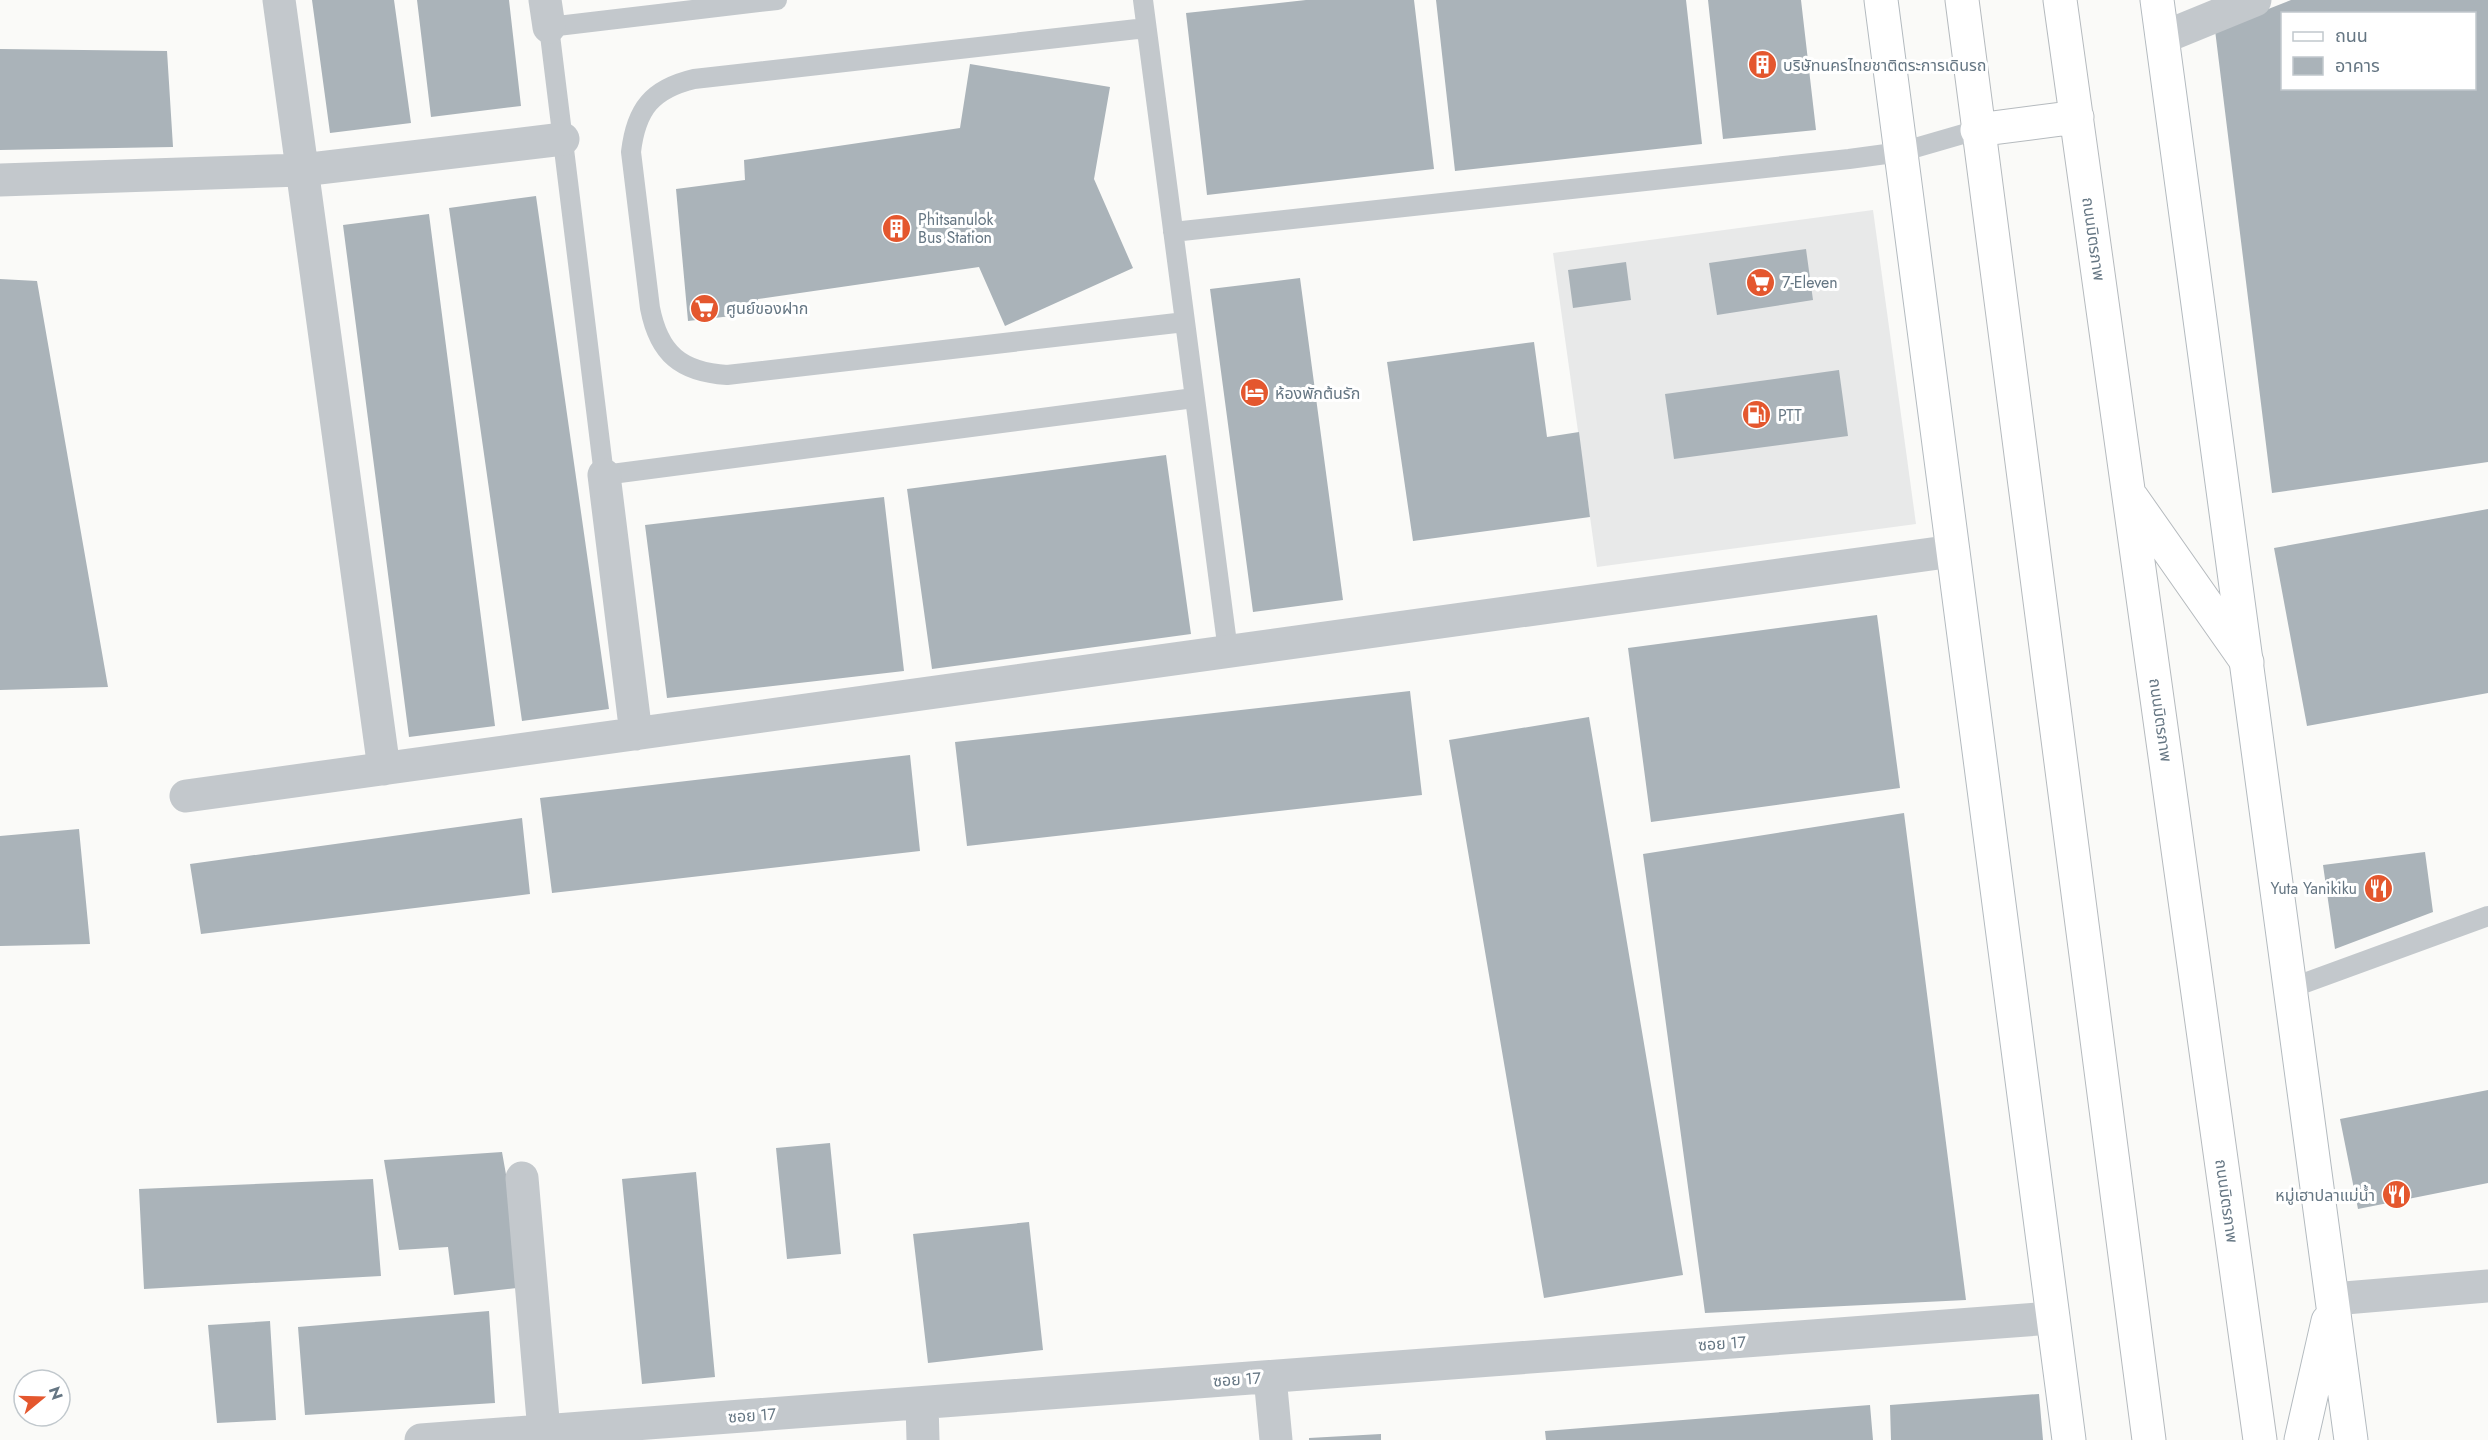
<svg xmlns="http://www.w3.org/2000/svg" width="2488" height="1440" font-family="Jost,'Noto Sans Thai',sans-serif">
	<rect width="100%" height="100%" fill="#fafaf8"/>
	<path fill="#e8e9e9" d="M1873 210 1916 524 1597 567 1553 253Z"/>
	<path fill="#aab3b9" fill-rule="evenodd" d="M312 0H394L411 123 330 133Z
		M417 0H509L521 106 431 117Z
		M1306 0H1414L1434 169 1207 195 1186 13Z
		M1436 0H1686L1702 144 1455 171Z
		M1708 0H1801L1816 130 1723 139Z
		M2291 0H2488V462L2272 493 2215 30ZM2282 14H2474V88H2282Z
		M0 49 167 51 173 147 0 150Z
		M970 64 1110 87 1094 179 1133 268 1005 326 979 267 758 299V313L688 321 676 189 745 180 744 160 960 128Z
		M536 196 609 709 522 721 449 208Z
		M429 214 495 726 409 737 343 225Z
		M1806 249 1813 300 1717 315 1709 263Z
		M1626 262 1631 300 1573 308 1568 270Z
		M1300 278 1343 600 1253 612 1210 289Z
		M0 279 37 281 108 687 0 690Z
		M1534 342 1547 437 1579 432 1590 517 1413 541 1387 362Z
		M1839 370 1848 436 1674 459 1665 394Z
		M1166 455 1191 634 932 669 907 489Z
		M884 497 904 671 667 698 645 525Z
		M2488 509V693L2307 726 2274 548Z
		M1877 615 1900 788 1651 822 1628 648Z
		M1410 691 1422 795 967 846 955 742Z
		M1589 717 1683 1275 1544 1298 1449 740Z
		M910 755 920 851 552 893 540 798Z
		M1904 813 1966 1300 1705 1313 1643 854Z
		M522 818 530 894 201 934 190 864Z
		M79 829 90 944 0 946V836Z
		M2425 852 2433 912 2335 949 2323 865Z
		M2488 1090V1183L2358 1209 2340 1119Z
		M830 1143 841 1254 787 1259 776 1148Z
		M502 1152 526 1287 454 1295 448 1247 399 1250 384 1160Z
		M696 1172 715 1377 642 1384 622 1179Z
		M373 1179 381 1276 144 1289 139 1189Z
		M1029 1222 1043 1350 928 1363 913 1234Z
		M489 1311 495 1403 305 1415 298 1327Z
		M270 1321 276 1420 217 1423 208 1325Z
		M2039 1394 2043 1440H1891L1890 1405Z
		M1870 1405 1873 1440H1546L1545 1431Z
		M1381 1434V1440H1309V1438Z"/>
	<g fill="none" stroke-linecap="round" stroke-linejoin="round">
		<defs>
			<path id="secondary" d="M1881 0 2069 1440
				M2157 0 2351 1440
				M2301 1440 2328 1321"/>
			<path id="primary" d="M1962 0 2149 1440
				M2060 0 2260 1440
				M1977 130 2077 117
				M2132 498 2247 662"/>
		</defs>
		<use href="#secondary" stroke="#b3babf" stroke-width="35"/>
		<use href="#primary" stroke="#b5babe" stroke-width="35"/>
		<path stroke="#c3c8cc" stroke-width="20" d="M777 0 549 27 604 475 1194 398
			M1143 0 1228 651
			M1146 28 694 79C652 89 636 109 631 152L650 308C659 354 681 372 727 375L1185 322
			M1173 232 1849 159 1901 152 1977 130
			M2291 988 2488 916"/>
		<path stroke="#c3c8cc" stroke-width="33" d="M279 0 384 769
			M545 0 549 27
			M2162 38 2255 0
			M0 180 302 170 563 139
			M604 475 636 734
			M186 796 1953 551
			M522 1178 544 1431
			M2333 1299 2488 1286
			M1270 1377 1276 1440
			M922 1403 923 1440
			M421 1440 2053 1318"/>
		<use href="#secondary" stroke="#fff" stroke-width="33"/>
		<use href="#primary" stroke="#fff" stroke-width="33"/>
	</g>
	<defs>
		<symbol id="building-disc" viewBox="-11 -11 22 22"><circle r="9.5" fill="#e4572e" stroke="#fff"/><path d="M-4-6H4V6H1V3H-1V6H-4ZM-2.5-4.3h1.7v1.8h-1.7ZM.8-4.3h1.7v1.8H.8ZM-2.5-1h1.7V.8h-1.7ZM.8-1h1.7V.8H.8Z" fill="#fff"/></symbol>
		<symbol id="supermarket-disc" viewBox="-11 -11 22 22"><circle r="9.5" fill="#e4572e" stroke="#fff"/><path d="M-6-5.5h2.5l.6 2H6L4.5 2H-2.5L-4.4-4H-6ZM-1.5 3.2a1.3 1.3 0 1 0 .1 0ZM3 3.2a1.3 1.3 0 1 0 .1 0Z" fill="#fff"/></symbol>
		<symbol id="hotel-disc" viewBox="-11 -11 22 22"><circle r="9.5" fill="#e4572e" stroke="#fff"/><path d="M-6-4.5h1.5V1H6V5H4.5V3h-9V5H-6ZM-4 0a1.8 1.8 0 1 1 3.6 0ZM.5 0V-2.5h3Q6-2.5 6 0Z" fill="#fff"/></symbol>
		<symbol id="fuel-disc" viewBox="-11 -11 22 22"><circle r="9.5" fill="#e4572e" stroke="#fff"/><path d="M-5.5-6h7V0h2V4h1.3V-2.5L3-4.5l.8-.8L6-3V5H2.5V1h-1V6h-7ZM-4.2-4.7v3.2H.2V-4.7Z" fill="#fff"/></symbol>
		<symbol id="restaurant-disc" viewBox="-11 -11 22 22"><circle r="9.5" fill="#e4572e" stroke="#fff"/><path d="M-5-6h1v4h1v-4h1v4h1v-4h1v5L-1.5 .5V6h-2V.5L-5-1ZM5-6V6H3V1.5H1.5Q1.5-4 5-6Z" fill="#fff"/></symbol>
	</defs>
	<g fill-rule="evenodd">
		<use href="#building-disc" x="1746" y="48" width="33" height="33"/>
		<use href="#building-disc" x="880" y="212" width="33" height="33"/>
		<use href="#supermarket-disc" x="1744" y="266" width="33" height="33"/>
		<use href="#supermarket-disc" x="688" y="292" width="33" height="33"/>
		<use href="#hotel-disc" x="1238" y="376" width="33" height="33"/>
		<use href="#fuel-disc" x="1740" y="398" width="33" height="33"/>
		<use href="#restaurant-disc" x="2362" y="872" width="33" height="33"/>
		<use href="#restaurant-disc" x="2380" y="1178" width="33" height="33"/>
	</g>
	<g text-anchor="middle" stroke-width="6" stroke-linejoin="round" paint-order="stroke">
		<g font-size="16" fill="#657683" stroke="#fff" text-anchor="start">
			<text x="1783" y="71">บริษัทนครไทยชาติตระการเดินรถ</text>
			<text x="918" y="225">Phitsanulok<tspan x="918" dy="18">Bus Station</tspan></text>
			<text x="1782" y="288">7-Eleven</text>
			<text x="726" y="314">ศูนย์ของฝาก</text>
			<text x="1275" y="399">ห้องพักต้นรัก</text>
			<text x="1778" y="421">PTT</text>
			<text x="2357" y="894" text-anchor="end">Yuta Yanikiku</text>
			<text x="2375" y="1201" text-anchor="end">หมู่เฮาปลาแม่น้ำ</text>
		</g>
		<g font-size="16" fill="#657683" stroke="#fff">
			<text transform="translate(2094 239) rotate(82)" y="6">ถนนมิตรภาพ</text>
			<text transform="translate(2161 720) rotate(82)" y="6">ถนนมิตรภาพ</text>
			<text transform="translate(2227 1201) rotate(82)" y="6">ถนนมิตรภาพ</text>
			<text transform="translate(1722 1343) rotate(-4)" y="6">ซอย 17</text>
			<text transform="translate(1237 1379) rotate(-4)" y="6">ซอย 17</text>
			<text transform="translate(752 1415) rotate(-4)" y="6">ซอย 17</text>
		</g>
	</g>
	<rect x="2281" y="12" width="195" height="78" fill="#ffffff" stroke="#c1c8cd" stroke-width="1.5"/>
	<rect x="2293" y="32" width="30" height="9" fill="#ffffff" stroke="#c1c8cd" stroke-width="1.5"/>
	<text x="2335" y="42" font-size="18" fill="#657683">ถนน</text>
	<rect x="2293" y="57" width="30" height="18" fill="#aab3b9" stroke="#c1c8cd" stroke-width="1.5"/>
	<text x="2335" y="72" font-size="18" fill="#657683">อาคาร</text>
	<g transform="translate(42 1398) rotate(71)"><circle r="28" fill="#ffffff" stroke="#c1c8cd" stroke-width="1.5"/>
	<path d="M0-4.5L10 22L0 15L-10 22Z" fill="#e4572e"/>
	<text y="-9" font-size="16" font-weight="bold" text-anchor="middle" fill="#657683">N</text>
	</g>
</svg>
